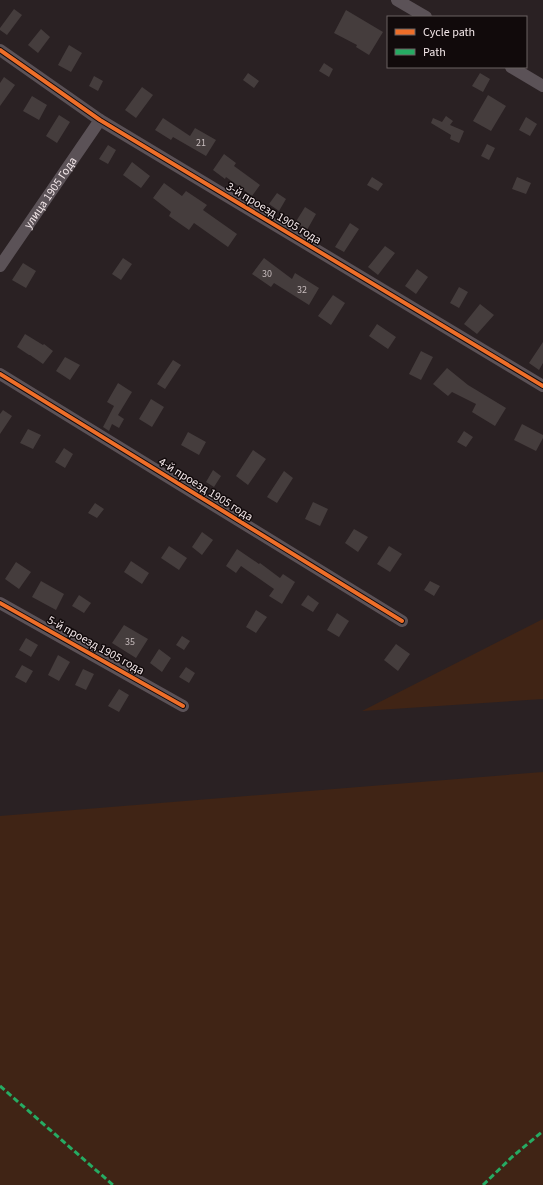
<svg xmlns="http://www.w3.org/2000/svg" width="543" height="1185" font-family="'Source Sans 3',sans-serif">
	<rect width="100%" height="100%" fill="#2a2123"/>
	<path fill="#402415" d="M543 619V699L362 711Z
		M543 772V1185H0V816Z"/>
	<path fill="#453d3d" d="M14 9 22 15 7 35 0 30V28Z
		M346 10 383 32 369 55 356 47 357 45 334 33Z
		M41 29 50 37 38 53 28 45Z
		M69 45 82 53 71 72 58 65Z
		M324 63 333 69 329 77 319 71Z
		M248 73 259 81 254 88 243 80Z
		M480 73 490 79 483 92 472 86Z
		M94 76 103 81 98 91 89 86Z
		M4 77 15 85 0 106V83Z
		M142 87 153 95 136 118 125 110Z
		M488 95 506 106 491 131 473 121Z
		M32 96 47 105 39 120 23 111Z
		M59 115 70 122 57 143 46 136Z
		M446 116 453 121 450 125 464 131 459 143 450 139 451 135 431 123 433 118 442 122Z
		M526 117 537 124 530 136 519 130Z
		M163 118 190 136 195 128 216 140 206 156 173 137 171 140 155 130Z
		M487 144 495 148 489 160 481 156Z
		M108 145 116 150 108 164 99 159Z
		M224 154 236 163 234 166 260 185 252 196 226 177 225 179 213 170Z
		M132 162 150 176 141 188 123 175Z
		M372 177 383 184 378 191 367 185Z
		M517 177 531 183 526 194 512 189Z
		M164 183 182 196 186 191 207 205 203 210 237 234 228 247 194 223 189 230 169 216 171 212 153 198Z
		M277 193 286 199 279 211 269 204Z
		M305 207 316 214 307 230 295 223Z
		M350 223 359 229 344 252 335 247Z
		M385 246 395 253 378 275 368 267Z
		M123 258 132 264 121 280 112 274Z
		M264 258 292 279 295 273 319 288 309 305 274 283 271 287 252 274Z
		M23 263 36 271 26 288 12 280Z
		M417 269 428 277 416 294 405 286Z
		M459 287 468 292 459 308 450 303Z
		M333 295 345 303 331 325 318 316Z
		M480 304 494 315 477 334 464 324Z
		M377 324 396 337 388 349 369 336Z
		M25 334 43 345 44 344 53 351 43 364 30 355H29L17 347Z
		M543 342V363L539 370 529 363Z
		M421 351 433 357 421 380 409 374Z
		M65 357 80 365 70 380 56 371Z
		M173 360 181 365 165 389 157 384Z
		M447 368 468 385 506 408 495 426 472 412 476 404 452 392 448 396 433 384Z
		M118 383 132 392 118 415 124 419 119 428 112 424 109 431 103 427 114 406 107 402Z
		M151 399 164 407 152 427 139 419Z
		M3 410 12 416 0 434V414Z
		M522 424 543 435V438L536 451 514 440Z
		M28 429 41 435 33 449 20 443Z
		M464 431 473 437 466 447 457 442Z
		M188 432 206 442 199 455 181 445Z
		M64 448 73 454 65 468 55 462Z
		M253 450 266 459 248 485 236 476Z
		M213 470 221 476 214 487 206 482Z
		M284 471 293 478 277 503 267 497Z
		M313 502 328 509 320 526 305 519Z
		M95 503 104 509 97 518 88 513Z
		M354 529 368 537 358 552 345 543Z
		M202 532 213 540 202 555 192 547Z
		M169 546 187 558 179 570 161 558Z
		M389 546 402 554 390 572 377 564Z
		M237 549 259 564 260 563 280 578 283 574 295 582 282 604 269 596 274 589 241 566 236 573 226 566Z
		M131 561 149 573 142 584 124 572Z
		M16 562 31 572 19 589 5 579Z
		M41 581 64 594 56 610 32 597Z
		M430 581 440 586 434 596 424 590Z
		M79 595 91 603 84 613 72 606Z
		M308 595 319 603 313 612 301 605Z
		M256 610 267 617 256 633 246 627Z
		M337 613 349 621 339 637 327 630Z
		M124 625 148 639 136 658 112 643Z
		M182 636 190 641 184 650 176 645Z
		M26 638 38 645 31 657 19 650Z
		M396 644 410 654 398 671 384 660Z
		M159 649 171 658 162 672 150 663Z
		M58 655 70 662 59 681 48 675Z
		M22 665 33 671 26 683 15 677Z
		M186 667 195 673 189 683 179 677Z
		M83 669 94 674 86 690 75 685Z
		M119 689 129 695 119 712 108 706Z"/>
	<g fill="none" stroke-linecap="round" stroke-linejoin="round">
		<g stroke="#5b5257" stroke-width="12">
			<path d="M397 0 426 17"/>
			<path d="M0 50 100 120 543 386"/>
			<path d="M511 67 543 86"/>
			<path id="s1" d="M0 266 100 120"/>
			<path d="M0 374 402 621"/>
			<path d="M0 603 183 706"/>
		</g>
		<path stroke="#26ab63" stroke-width="3" stroke-dasharray="6 3" stroke-linecap="butt" d="M0 1086 113 1185
			M483 1185 512 1157 543 1131"/>
		<defs>
			<path id="cycleway" d="M0 50 100 120 543 386
				M0 374 402 621
				M0 603 183 706"/>
		</defs>
		<use href="#cycleway" stroke="#110a0b" stroke-width="6"/>
		<use href="#cycleway" stroke="#ee6e29" stroke-width="4"/>
	</g>
	<g text-anchor="middle" stroke-width="3" stroke-linejoin="round" paint-order="stroke">
		<g font-size="10" fill="#c7bcbd">
			<text x="201" y="146">21</text>
			<text x="267" y="277">30</text>
			<text x="302" y="293">32</text>
			<text x="130" y="645">35</text>
		</g>
		<g font-size="12" fill="#f2e6e8" stroke="#110a0b">
			<text dy="4" stroke="none"><textPath href="#s1" startOffset="89">улица 1905 Года</textPath></text>
			<text transform="translate(274 213) rotate(31)" y="4">3-й проезд 1905 года</text>
			<text transform="translate(206 489) rotate(32)" y="4">4-й проезд 1905 года</text>
			<text transform="translate(96 645) rotate(29)" y="4">5-й проезд 1905 года</text>
		</g>
	</g>
	<rect x="387" y="16" width="140" height="52" fill="#110a0b" stroke="#6b6263"/>
	<rect x="395" y="29" width="20" height="6" fill="#ee6e29" stroke="#6b6263"/>
	<text x="423" y="36" font-size="12" fill="#f2e6e8">Cycle path</text>
	<rect x="395" y="49" width="20" height="6" fill="#26ab63" stroke="#6b6263"/>
	<text x="423" y="56" font-size="12" fill="#f2e6e8">Path</text>
</svg>
